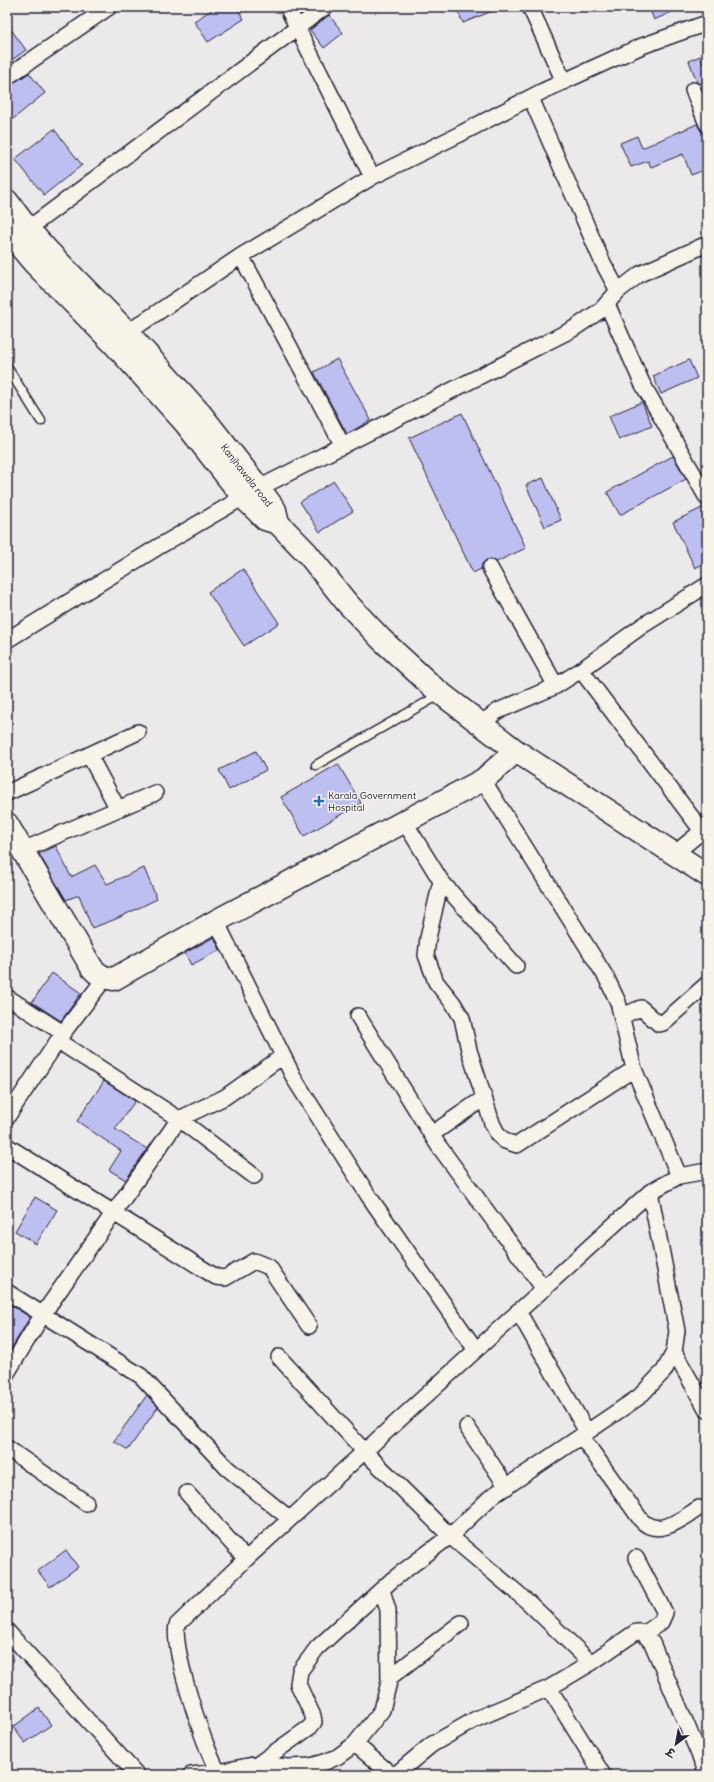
<svg xmlns="http://www.w3.org/2000/svg" width="714" height="1782" font-family="Delius,'Playpen Sans Deva',sans-serif">
	<rect width="100%" height="100%" fill="#ece9ea"/>
	<filter id="ink" filterUnits="userSpaceOnUse"><feTurbulence type="fractalNoise" baseFrequency=".025" numOctaves="2"/><feDisplacementMap in="SourceGraphic" scale="8" xChannelSelector="R" yChannelSelector="G"/><feConvolveMatrix kernelMatrix="1 2 1 2 8 2 1 2 1" color-interpolation-filters="sRGB"/></filter>
	<g filter="url(#ink)">
		<path fill="#bebff1" stroke="#22223b" d="M216 7H236L244 19 208 42 194 21Z
			M456 7H502L463 23Z
			M649 7H683L654 20Z
			M329 15 343 33 324 48 310 30Z
			M7 24 26 50 13 59 7 51Z
			M700 56 707 74V81L699 84 697 82 689 61Z
			M29 73 45 93 7 124V86L12 84Z
			M697 124 701 131 707 133V169L691 175 683 154 651 167 648 161 631 167 620 143 637 136 642 148Z
			M54 129 82 165 44 195 15 159Z
			M337 359 371 420 347 434 314 372Z
			M689 360 697 378 661 394 653 376Z
			M642 402 652 426 619 440 609 416Z
			M462 413 526 548 496 562 491 559 486 560 482 564 481 569 473 573 409 438Z
			M673 456 686 479 620 515 607 492Z
			M543 478 561 520 545 527 526 485Z
			M334 481 353 511 320 532 300 502Z
			M704 507 707 513V562L695 568 673 522Z
			M243 569 279 623 244 646 208 592Z
			M256 751 266 770 229 790 219 770Z
			M338 764 361 803 304 836 281 797Z
			M56 846 71 877 95 865 107 884 144 868 157 899 116 919 92 928 79 895 66 900 39 854Z
			M214 937 220 950 191 965 185 953Z
			M52 973 81 993 61 1021 32 1002Z
			M104 1081 135 1101 115 1129 147 1149 126 1180 109 1170 121 1151 77 1121Z
			M35 1197 57 1210 36 1244 15 1231Z
			M7 1303 30 1317 7 1356Z
			M147 1395 158 1407 128 1450 114 1441Z
			M66 1550 78 1567 50 1587 38 1571Z
			M39 1708 51 1725 25 1743 13 1727Z"/>
		<g fill="none" stroke-linecap="round" stroke-linejoin="round">
			<defs>
				<path id="lane" d="M7 367 41 421
					M316 765 441 694"/>
				<path id="street" d="M287 7 372 177
					M530 7 564 82
					M7 77 109 7
					M693 90 707 124
					M531 98 602 261 618 291
					M21 234 325 7
					M241 256 343 446
					M607 304 642 383 707 498
					M121 337 241 256 372 177 458 135 543 91 613 59 642 46 707 23
					M490 568 556 686 581 670
					M7 640 158 547 259 488 573 329 601 310 618 291 640 274 707 244
					M480 724 498 711 556 686
					M89 755 118 809
					M483 780 606 977 618 1002 634 1069 679 1176
					M7 793 138 732
					M404 821 441 881 516 966
					M702 831 581 670 642 626 707 585
					M23 850 155 793
					M674 854 707 827
					M441 881 428 938 426 955 436 982 453 1003 462 1018 469 1050 492 1123 498 1135 505 1141 517 1145 634 1069
					M216 921 295 1080 368 1195 476 1350
					M7 997 63 1033
					M358 1016 438 1145 544 1289
					M622 1016 641 1008 659 1024 663 1023 707 984
					M58 1041 179 1119 254 1176
					M7 1117 63 1033 105 978
					M432 1134 484 1098
					M7 1146 216 1277 225 1278 254 1261 269 1267 309 1326
					M7 1292 141 1376 227 1468 290 1519
					M518 1311 587 1432
					M674 1352 707 1410
					M279 1357 364 1451 450 1536 528 1602 591 1663 549 1688 476 1719 431 1745 395 1775
					M7 1373 43 1314 179 1119 225 1097 283 1056
					M467 1427 507 1487
					M581 1436 641 1520C658 1539 683 1518 699 1508
					M7 1448 86 1503
					M187 1493 246 1559
					M636 1558 665 1613 661 1622 644 1634
					M7 1631 137 1775
					M591 1663 636 1632H642L652 1643 707 1773
					M389 1678 461 1623
					M549 1688 603 1775
					M355 1744 392 1775
					M258 1764 310 1727 314 1722 313 1716 298 1684 300 1671 317 1648 392 1580 450 1536 491 1497 639 1397 664 1371 674 1352 677 1331 650 1192
					M191 1775 218 1772 258 1764 288 1767 311 1766 325 1762 337 1757 355 1744 382 1710 389 1682 388 1610 382 1590
					M220 1775C206 1754 171 1648 177 1625L246 1559 650 1192 679 1176 707 1171"/>
				<path id="secondary" d="M7 201 28 229 47 250 128 333 200 413 259 488 275 510 278 523
					M7 231 34 263 113 343 186 424 243 497 265 519 278 523 307 553 347 603 382 640 434 688 516 751 707 875
					M7 824 92 968C99 976 105 978 114 979L216 921 483 780 516 751"/>
			</defs>
			<use href="#lane" stroke="#22223b" stroke-width="11"/>
			<use href="#street" stroke="#22223b" stroke-width="18"/>
			<use href="#secondary" stroke="#22223b" stroke-width="25"/>
			<use href="#lane" stroke="#f7f3e8" stroke-width="8"/>
			<use href="#street" stroke="#f7f3e8" stroke-width="15"/>
			<use href="#secondary" stroke="#f7f3e8" stroke-width="22"/>
		</g>
	</g>
	<path fill="#1f6fb2" stroke="#f7f3e8" stroke-width="1.5" d="M317 795h4v4h4v4h-4v4h-4v-4h-4v-4h4z"/>
	<g text-anchor="middle" stroke-width="3" stroke-linejoin="round" paint-order="stroke">
		<g font-size="10" fill="#22223b" stroke="#f7f3e8">
			<text transform="translate(247 475) rotate(52)" y="4">Kanjhawala road</text>
		</g>
		<g font-size="10" fill="#22223b" stroke="#f7f3e8" text-anchor="start">
			<text x="328" y="799">Karala Government<tspan x="328" dy="12">Hospital</tspan></text>
		</g>
	</g>
	<rect width="714" height="1782" fill="none" stroke="#f7f3e8" stroke-width="24"/>
	<rect x="12" y="12" width="690" height="1758" fill="none" stroke="#22223b" stroke-width="1.5" filter="url(#ink)"/>
	<g transform="translate(676 1744) rotate(212)" stroke="#f7f3e8" stroke-width="3" paint-order="stroke">
	<path d="M0-3L7 15L0 10L-7 15Z" fill="#22223b"/>
	<text y="-6" font-size="11" font-weight="bold" text-anchor="middle" fill="#22223b">उ</text>
	</g>
</svg>
